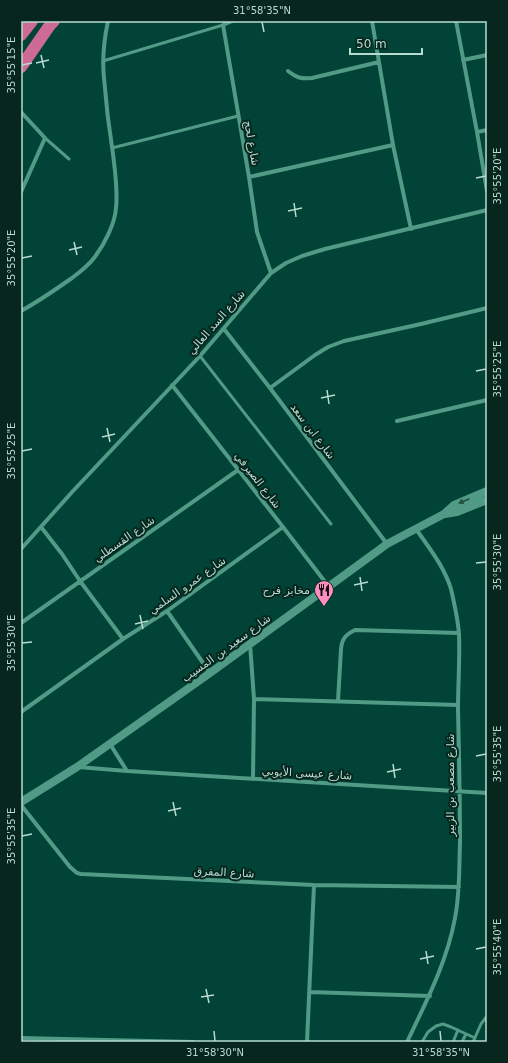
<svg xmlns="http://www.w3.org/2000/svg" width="508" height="1063" font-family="'DejaVu Sans','Noto Sans Arabic',sans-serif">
	<rect width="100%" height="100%" fill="#014336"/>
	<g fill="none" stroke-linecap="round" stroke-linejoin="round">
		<path stroke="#509a86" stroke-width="3" d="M103 61 223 25
			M45 138 69 159
			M112 148 238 116
			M200 356 331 524
			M422 1042 428 1032 436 1026 443 1024 451 1027 475 1038
			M453 1042 458 1030
			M462 1042 466 1034
			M473 1042 481 1024 487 1016"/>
		<path stroke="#509a86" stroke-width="4" d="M232 21 223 25 249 177 257 232 271 273
			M372 21 393 145 411 229
			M456 21 477 132 487 191
			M463 60 487 55
			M288 71C297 78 301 79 312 78L379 62
			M21 112 45 138 21 192
			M477 132 487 130
			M249 177 393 145
			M21 311C39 301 55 290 72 278 80 272 88 266 94 258 104 245 115 224 116 208 118 190 115 171 113 154 109 129 106 104 104 78 102 59 104 40 108 21
			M224 329 270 388 387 544
			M172 385 283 527 329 587
			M270 388 315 355 328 347 344 341 421 324 487 308
			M397 421 487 400
			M41 527 62 554 80 581 123 639
			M21 549 73 491 200 356 271 273 286 263 302 256 325 249 487 210
			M167 611 210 673
			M21 623 238 470
			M250 644 254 699 253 779
			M254 699 458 705
			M338 701 341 649C342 639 345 635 355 630L459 633
			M21 712 123 639 167 611 283 527
			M110 744 127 771
			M78 767 127 771 487 793
			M21 805 70 867 77 873 81 874 314 885 459 887
			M309 992 430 996
			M21 1038 193 1042
			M307 1042 314 885
			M407 1042C426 1002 447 962 455 918 460 893 459 868 460 843 460 798 459 754 458 709 458 684 460 659 459 634 458 620 454 602 451 589 444 566 429 548 416 529"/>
		<path stroke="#509a86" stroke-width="8" d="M445 514 457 512 487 500
			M21 802 77 767 210 673 387 544 444 514 454 505 487 491"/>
		<path stroke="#ce6a96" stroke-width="12" d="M21 35 32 21
			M21 67 50 25 54 21"/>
	</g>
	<defs><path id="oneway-solid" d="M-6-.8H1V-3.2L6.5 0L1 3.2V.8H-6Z"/></defs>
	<use fill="#204f42" href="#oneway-solid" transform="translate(464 501) rotate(157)"/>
	<path fill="none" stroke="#b7dbcf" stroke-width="1.5" d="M262 22 264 32M41 55 44 68M36 63 49 60M22 65 32 63M476 178 486 176M294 203 296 217M288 211 302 208M74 242 77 255M69 250 82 247M22 258 32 256M476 371 486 369M327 390 329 404M321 398 335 395M107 428 110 442M102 437 115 434M22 451 32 449M476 563 486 562M360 577 362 591M354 585 368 582M140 615 143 629M135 624 148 621M22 643 32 642M476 756 486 754M393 764 395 778M387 772 401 769M173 802 176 816M168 811 181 808M22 836 32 834M476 949 486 947M426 951 428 964M420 959 434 956M206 989 209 1003M201 997 214 995M214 1031 215 1041M440 1031 441 1041"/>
	<defs>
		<symbol id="restaurant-pin" viewBox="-11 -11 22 30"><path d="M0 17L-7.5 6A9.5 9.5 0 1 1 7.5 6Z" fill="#fd8ebe" stroke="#06261e"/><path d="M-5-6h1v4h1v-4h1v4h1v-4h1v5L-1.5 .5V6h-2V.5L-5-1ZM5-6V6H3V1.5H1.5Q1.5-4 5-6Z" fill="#111"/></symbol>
	</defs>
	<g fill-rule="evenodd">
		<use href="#restaurant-pin" x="313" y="579" width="22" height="30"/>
	</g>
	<g text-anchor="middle" stroke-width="4" stroke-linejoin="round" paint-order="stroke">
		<g font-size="11" fill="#b7dbcf" stroke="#06261e">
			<text transform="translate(252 143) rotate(80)" y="4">شارع لحج</text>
			<text transform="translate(216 322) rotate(-49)" y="4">شارع السد العالي</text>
			<text transform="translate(313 431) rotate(53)" y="4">شارع ابن سعد</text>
			<text transform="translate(258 480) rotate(52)" y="4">شارع الصيرفي</text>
			<text transform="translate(124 539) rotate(-35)" y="4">شارع القسطلي</text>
			<text transform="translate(187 585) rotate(-35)" y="4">شارع عمرو السلمي</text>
			<text transform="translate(226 648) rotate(-36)" y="4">شارع سعيد بن المسيب</text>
			<text transform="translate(307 773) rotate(3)" y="4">شارع عيسى الأيوبي</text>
			<text transform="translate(450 785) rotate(-90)" y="4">شارع مصعب بن الزبير</text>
			<text transform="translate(224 872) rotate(3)" y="4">شارع المفرق</text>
		</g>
		<g font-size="11" fill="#b7dbcf" stroke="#06261e" text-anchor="end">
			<text x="310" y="594">مخابز فرح</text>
		</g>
	</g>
	<rect width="508" height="1063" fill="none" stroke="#06261e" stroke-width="44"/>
	<path d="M350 48v6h72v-6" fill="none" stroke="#b7dbcf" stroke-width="2"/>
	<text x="356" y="48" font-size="12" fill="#b7dbcf" stroke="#06261e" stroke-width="3" paint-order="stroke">50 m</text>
	<rect x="22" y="22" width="464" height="1019" fill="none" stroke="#b7dbcf" stroke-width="1.5"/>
	<g font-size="10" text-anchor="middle" fill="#b7dbcf">
		<text x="262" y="14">31°58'35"N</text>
		<text transform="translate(11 65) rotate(-90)" y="4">35°55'15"E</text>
		<text transform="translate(497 176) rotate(-90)" y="4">35°55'20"E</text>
		<text transform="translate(11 258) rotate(-90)" y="4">35°55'20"E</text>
		<text transform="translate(497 369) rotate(-90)" y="4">35°55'25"E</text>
		<text transform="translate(11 451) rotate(-90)" y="4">35°55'25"E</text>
		<text transform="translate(497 562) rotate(-90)" y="4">35°55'30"E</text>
		<text transform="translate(11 643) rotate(-90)" y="4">35°55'30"E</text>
		<text transform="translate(497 754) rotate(-90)" y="4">35°55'35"E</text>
		<text transform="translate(11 836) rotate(-90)" y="4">35°55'35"E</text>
		<text transform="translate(497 947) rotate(-90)" y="4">35°55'40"E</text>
		<text x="215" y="1056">31°58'30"N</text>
		<text x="441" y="1056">31°58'35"N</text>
	</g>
</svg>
